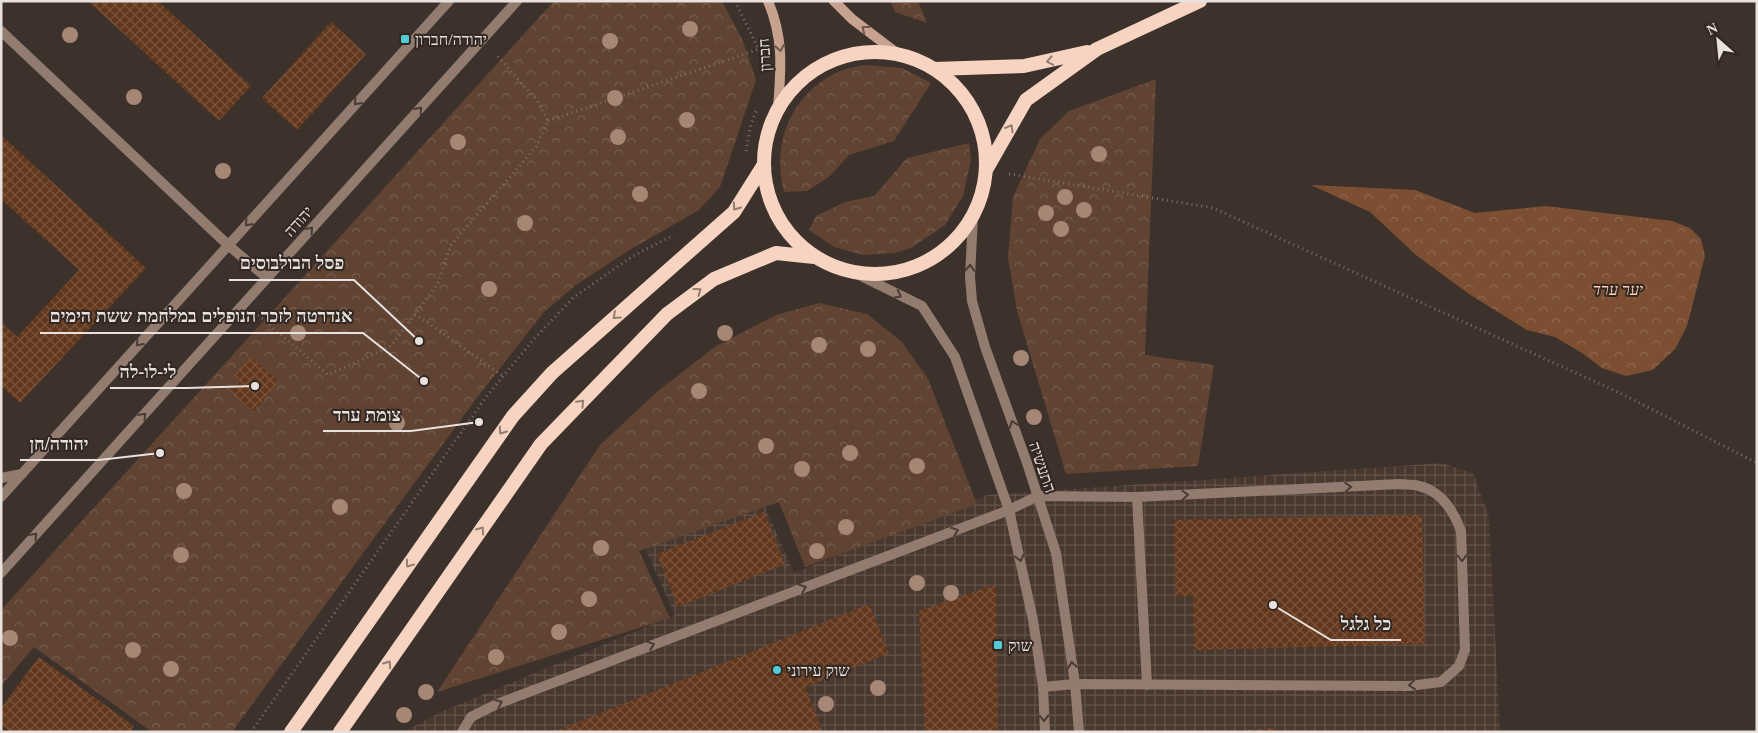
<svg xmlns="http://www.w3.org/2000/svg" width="1758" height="733" font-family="'Times New Roman',Heebo,serif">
	<defs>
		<pattern id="industrial-grid" width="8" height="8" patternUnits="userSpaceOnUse" patternTransform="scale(1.25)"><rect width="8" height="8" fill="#49382e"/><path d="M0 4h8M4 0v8" fill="none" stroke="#63544c"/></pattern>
		<pattern id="forest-crowns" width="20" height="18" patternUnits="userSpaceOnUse" patternTransform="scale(1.25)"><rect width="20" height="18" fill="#7c4f33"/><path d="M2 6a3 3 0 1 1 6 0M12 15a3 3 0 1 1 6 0" fill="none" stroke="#8f6850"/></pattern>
		<pattern id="park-crowns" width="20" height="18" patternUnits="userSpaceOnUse" patternTransform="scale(1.25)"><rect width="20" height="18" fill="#604332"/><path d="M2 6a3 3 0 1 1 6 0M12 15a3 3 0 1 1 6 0" fill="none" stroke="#775e4f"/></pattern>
		<pattern id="building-cross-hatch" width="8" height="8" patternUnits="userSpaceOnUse" patternTransform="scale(1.25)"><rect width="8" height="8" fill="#63371b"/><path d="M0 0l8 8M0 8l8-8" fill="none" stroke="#79543c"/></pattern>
	</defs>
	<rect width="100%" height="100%" fill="#3c312b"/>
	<path fill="url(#industrial-grid)" d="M1442 463 1473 473 1489 517 1500 732H403L443 711 675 615 640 537 758 491 794 573 987 495Z"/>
	<path fill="url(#forest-crowns)" d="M1311 185 1415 190 1475 213 1546 206 1672 221 1690 228 1701 239 1705 256 1687 326 1675 349 1653 370 1626 376 1602 368 1582 353 1555 337 1527 330 1469 294 1416 255 1370 212Z"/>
	<path fill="url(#park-crowns)" d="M554 1H722L743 41 756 80 720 187 699 210 631 249 576 285 544 312 476 399 232 732H152L34 647 1 686V610Z
		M890 1H918L927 23 895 12Z
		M863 65 902 68 931 83 894 141 849 155 829 177 807 191 784 192C771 142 792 92 840 71 847 68 856 67 863 65Z
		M1156 79 1145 355 1214 365 1198 466 1066 474 1017 311 1008 258 1013 197 1040 139 1069 111Z
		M969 143 971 160 963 196 945 225 911 248 895 253 863 255 834 247 809 230 816 216 845 202 874 196 907 158Z
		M819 303 867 314 902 342 928 379 977 504 805 567 779 502 639 551 670 618 437 692 600 445 658 391 716 346 776 315Z"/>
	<path fill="url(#building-cross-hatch)" d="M88 1H158L251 86 219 121Z
		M331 22 366 54 297 130 262 98Z
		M1 135 146 268 20 403 1 386V322L17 337 79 270 1 199Z
		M250 357 279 381 254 412 230 392 240 380 234 376Z
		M764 512 785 564 678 607 657 554Z
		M1422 515 1425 644 1194 650 1193 596H1175L1174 520Z
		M996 584 998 732H925L919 611Z
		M869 604 889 653 805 687 823 732H554Z
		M39 657 134 726 130 732H10L1 725V708Z
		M1276 728 1277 732H1246V730Z"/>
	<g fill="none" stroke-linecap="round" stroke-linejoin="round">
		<path stroke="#7b716c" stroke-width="3" stroke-dasharray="1 4" stroke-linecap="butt" d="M735 1 758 48
			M548 121 759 49
			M746 151 751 124 757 109
			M1009 174 1213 208 1620 393 1757 463
			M415 314 503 376
			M258 315 328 375 391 346 437 285 451 245 536 147 548 121 538 102 496 54
			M251 732 486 397 533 340 574 297 633 256 670 237"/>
		<path stroke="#927b6f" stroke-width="10" d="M1 31 228 245 267 278
			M1 478 22 474
			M1137 497 1147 685
			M462 732 471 717 497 704 1009 510 1038 496 1137 497 1399 484C1405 485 1413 484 1419 486 1441 491 1454 512 1461 531L1465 650 1459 666 1441 682 1409 686 1075 684 1043 687"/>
		<path stroke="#927b6f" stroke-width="10" d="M973 216 970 277 972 301 985 347 1027 463 1056 553 1075 684 1079 732
			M855 273 922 306 955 357 1009 510 1033 620 1043 687 1045 732
			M1 497 449 1
			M1 573 517 1"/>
		<path stroke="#c7a38f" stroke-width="10" d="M768 1C784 39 781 68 778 108
			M834 1 852 19 898 54"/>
		<path stroke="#f6d4c1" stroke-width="14" d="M764 163a111 111 0 1 1 222 0a111 111 0 1 1-222 0Z
			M934 69 1024 66 1087 52
			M986 170 1026 100 1097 49 1200 1
			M291 732 513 416 552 373 734 212 763 166
			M340 732 541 444 667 314 714 279 776 253 814 257"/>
	</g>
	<g fill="#a68776">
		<circle cx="690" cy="29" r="8"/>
		<circle cx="70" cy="35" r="8"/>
		<circle cx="610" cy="41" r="8"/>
		<circle cx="134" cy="97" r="8"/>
		<circle cx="615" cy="98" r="8"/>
		<circle cx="687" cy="120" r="8"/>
		<circle cx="618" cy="137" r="8"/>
		<circle cx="458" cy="142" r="8"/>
		<circle cx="1099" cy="154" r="8"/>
		<circle cx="223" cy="171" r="8"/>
		<circle cx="640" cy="194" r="8"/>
		<circle cx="1065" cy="197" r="8"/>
		<circle cx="1084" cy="210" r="8"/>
		<circle cx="1046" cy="213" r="8"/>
		<circle cx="525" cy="223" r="8"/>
		<circle cx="1061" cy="229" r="8"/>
		<circle cx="489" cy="289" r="8"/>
		<circle cx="298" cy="333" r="8"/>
		<circle cx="725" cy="333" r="8"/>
		<circle cx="819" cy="345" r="8"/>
		<circle cx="868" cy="349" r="8"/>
		<circle cx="1021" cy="358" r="8"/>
		<circle cx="699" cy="391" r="8"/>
		<circle cx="1034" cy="417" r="8"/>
		<circle cx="397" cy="423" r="8"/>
		<circle cx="766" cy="446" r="8"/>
		<circle cx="850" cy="453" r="8"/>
		<circle cx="917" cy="466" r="8"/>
		<circle cx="802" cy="469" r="8"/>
		<circle cx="184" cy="491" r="8"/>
		<circle cx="340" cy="507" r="8"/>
		<circle cx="846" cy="527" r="8"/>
		<circle cx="601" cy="548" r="8"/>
		<circle cx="817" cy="551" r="8"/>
		<circle cx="181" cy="555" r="8"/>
		<circle cx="917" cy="583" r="8"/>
		<circle cx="951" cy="593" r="8"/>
		<circle cx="589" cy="599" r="8"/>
		<circle cx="559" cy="632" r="8"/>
		<circle cx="10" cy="638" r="8"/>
		<circle cx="133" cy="650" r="8"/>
		<circle cx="496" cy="657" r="8"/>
		<circle cx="171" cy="669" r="8"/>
		<circle cx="878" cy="688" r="8"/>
		<circle cx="426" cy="692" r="8"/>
		<circle cx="826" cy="704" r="8"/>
		<circle cx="404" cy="715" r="8"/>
	</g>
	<defs><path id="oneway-chevron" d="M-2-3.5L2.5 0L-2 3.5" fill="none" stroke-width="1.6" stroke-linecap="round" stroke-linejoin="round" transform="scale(1.25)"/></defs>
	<g stroke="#6e594d">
		<use href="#oneway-chevron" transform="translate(865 29) rotate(-142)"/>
		<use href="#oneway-chevron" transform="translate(780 48) rotate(81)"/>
	</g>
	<g stroke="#947e71">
		<use href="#oneway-chevron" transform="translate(1050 61) rotate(169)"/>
		<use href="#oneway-chevron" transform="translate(1010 128) rotate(-60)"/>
		<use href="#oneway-chevron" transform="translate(736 207) rotate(126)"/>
		<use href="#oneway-chevron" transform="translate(698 291) rotate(-36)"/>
		<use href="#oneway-chevron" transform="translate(616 316) rotate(138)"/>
		<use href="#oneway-chevron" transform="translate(581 403) rotate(-46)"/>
		<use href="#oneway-chevron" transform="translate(502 431) rotate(125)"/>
		<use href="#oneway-chevron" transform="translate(481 530) rotate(-55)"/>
		<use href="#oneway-chevron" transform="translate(409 564) rotate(125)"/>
		<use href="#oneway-chevron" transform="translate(388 664) rotate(-55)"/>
	</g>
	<g stroke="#4a3c34">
		<use href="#oneway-chevron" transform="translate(357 102) rotate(132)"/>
		<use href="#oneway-chevron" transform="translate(419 110) rotate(-48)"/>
		<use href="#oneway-chevron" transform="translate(248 223) rotate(132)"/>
		<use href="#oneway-chevron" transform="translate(310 230) rotate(-48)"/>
		<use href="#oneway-chevron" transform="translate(970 268) rotate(-87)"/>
		<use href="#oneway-chevron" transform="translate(898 295) rotate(27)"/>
		<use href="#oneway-chevron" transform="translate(139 343) rotate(132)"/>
		<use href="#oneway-chevron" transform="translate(143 416) rotate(-48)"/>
		<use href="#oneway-chevron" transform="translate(1013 424) rotate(-110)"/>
		<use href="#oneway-chevron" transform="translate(1348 487) rotate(-3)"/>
		<use href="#oneway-chevron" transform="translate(1185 495) rotate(-3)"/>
		<use href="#oneway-chevron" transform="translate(955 531) rotate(-21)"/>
		<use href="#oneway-chevron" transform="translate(34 536) rotate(-48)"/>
		<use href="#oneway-chevron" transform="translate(1020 558) rotate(77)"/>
		<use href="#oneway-chevron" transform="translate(1462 558) rotate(88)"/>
		<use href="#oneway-chevron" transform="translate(803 588) rotate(-21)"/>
		<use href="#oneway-chevron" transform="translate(651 645) rotate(-21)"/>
		<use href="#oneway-chevron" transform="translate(1072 665) rotate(-99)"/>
		<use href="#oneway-chevron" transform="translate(1412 685) rotate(175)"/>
		<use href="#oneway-chevron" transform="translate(499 703) rotate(-23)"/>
		<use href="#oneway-chevron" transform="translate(1044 718) rotate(88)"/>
	</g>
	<g fill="#51ccd4" stroke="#322721" stroke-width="2">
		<rect x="400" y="34" width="10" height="10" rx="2.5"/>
		<rect x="993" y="640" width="10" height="10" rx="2.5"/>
		<circle cx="777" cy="670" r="5"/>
	</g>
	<g text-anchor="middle" stroke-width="4" stroke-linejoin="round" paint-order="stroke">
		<g font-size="16" fill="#e8e1dd" stroke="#322721" text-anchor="start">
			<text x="415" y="45">יהודה/חברון</text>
			<text x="1008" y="651">שוק</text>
			<text x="787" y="676">שוק עירוני</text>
		</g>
		<g font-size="16" fill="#e8e1dd" stroke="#322721">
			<text transform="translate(764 55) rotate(-93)" y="6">חברון</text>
			<text transform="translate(298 221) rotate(-48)" y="6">יהודה</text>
			<text transform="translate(1043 467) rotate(71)" y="6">התעשיה</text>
		</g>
		<g font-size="16" font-style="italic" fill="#fcceb4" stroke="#322721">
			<text x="1618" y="295">יער ערד</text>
		</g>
	</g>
	<path fill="none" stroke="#e8e1dd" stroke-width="2" d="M419 341L354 280H229M424 381L363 333H40M255 386L187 388H110M479 422L411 431H323M160 453L99 460H20M1273 605L1331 640H1401"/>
	<g fill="#e8e1dd" stroke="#322721" stroke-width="2">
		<circle cx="419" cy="341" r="5"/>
		<circle cx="424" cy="381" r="5"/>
		<circle cx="255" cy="386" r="5"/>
		<circle cx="479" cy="422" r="5"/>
		<circle cx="160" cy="453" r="5"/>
		<circle cx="1273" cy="605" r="5"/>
	</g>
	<g font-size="18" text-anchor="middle" font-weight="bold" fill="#e8e1dd" stroke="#322721" stroke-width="4" stroke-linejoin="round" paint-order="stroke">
		<text x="292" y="269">פסל הבולבוסים</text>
		<text x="201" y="322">אנדרטה לזכר הנופלים במלחמת ששת הימים</text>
		<text x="148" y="378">לי-לו-לה</text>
		<text x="367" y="421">צומת ערד</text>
		<text x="59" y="450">יהודה/חן</text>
		<text x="1366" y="630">כל גלגל</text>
	</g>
	<rect width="1758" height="733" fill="none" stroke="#e8e1dd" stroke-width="5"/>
	<g transform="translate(1718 40) rotate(333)" stroke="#322721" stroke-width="4" paint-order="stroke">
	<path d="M0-4L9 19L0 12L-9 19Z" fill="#e8e1dd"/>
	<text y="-8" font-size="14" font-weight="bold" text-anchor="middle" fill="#e8e1dd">N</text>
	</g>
</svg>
